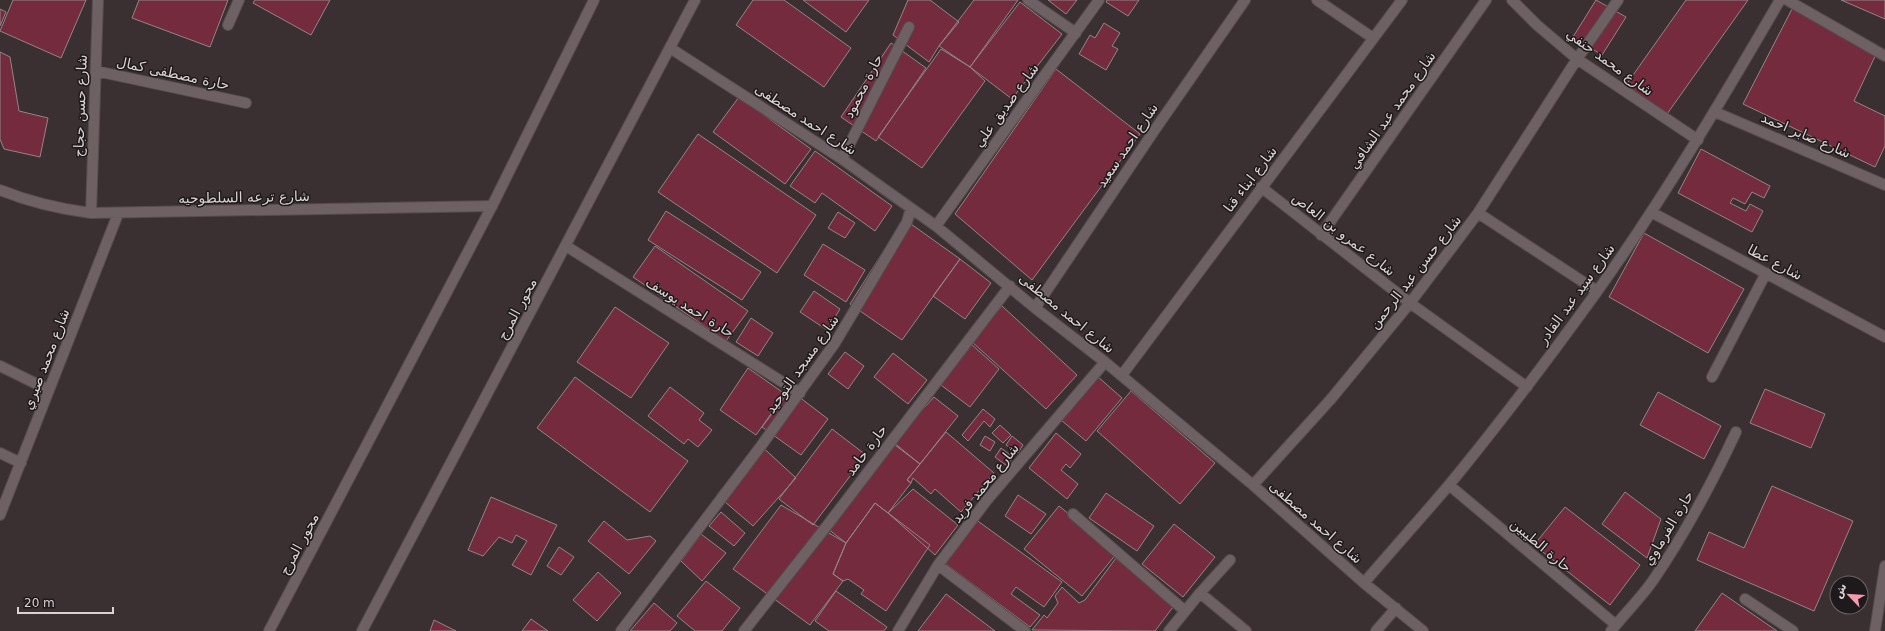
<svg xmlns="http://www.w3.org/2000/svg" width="1885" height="631" font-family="'DejaVu Sans','Noto Sans Arabic',sans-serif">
	<rect width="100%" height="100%" fill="#3b3031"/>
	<path fill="#742b3e" stroke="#928587" d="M13 0H86L61 58 0 31Z
		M139 0H228L210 47 132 18Z
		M255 0H330L311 35 253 3Z
		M753 0H784L851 48 824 87 736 25Z
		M803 0H869L846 32Z
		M908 0H930L959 22 939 46 929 62 893 35Z
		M974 0H1018L970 67 939 46Z
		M1048 0H1077L1066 14Z
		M1107 0H1139L1128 16 1106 2Z
		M1596 0 1626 17 1602 55 1573 37Z
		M1686 0H1748L1667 114 1626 85Z
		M1841 0H1885V19Z
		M1020 2 1062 34 1012 99 970 67Z
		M0 9 6 12 0 26Z
		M1792 9 1878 50 1854 101 1885 116V146L1875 167 1743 104Z
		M1104 23 1120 33 1112 46 1118 49 1106 70 1079 54 1090 35 1095 38Z
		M891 43 926 68 876 141 841 117Z
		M941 49 970 67 985 81 922 168 878 137Z
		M0 52 10 57 19 111 48 118 40 157 4 149 0 139Z
		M1056 69 1140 134 1032 280 955 214Z
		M739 97 811 149 785 184 713 132Z
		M698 134 816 215 777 273 658 192Z
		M1701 149 1770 186 1764 198 1752 192 1745 204 1733 198 1730 203 1746 211 1750 204 1763 211 1752 232 1678 193Z
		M815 151 892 206 875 231 822 193 815 203 790 186Z
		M666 211 761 272 742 300 648 240Z
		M838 212 855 223 845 238 828 228Z
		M904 219 960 259 902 340 850 304Z
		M1644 233 1744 289 1708 353 1609 297Z
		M823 244 865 270 846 302 804 275Z
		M655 246 748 311 726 341 633 277Z
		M960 259 991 283 965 319 933 296Z
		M814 291 840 309 827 330 800 312Z
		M1002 306 1077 375 1046 409 971 341Z
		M615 307 669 343 631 398 577 362Z
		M751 318 773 333 758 356 736 342Z
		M970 343 999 369 970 407 937 382Z
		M845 352 864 366 848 389 828 374Z
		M893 353 927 380 908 404 874 377Z
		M748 368 785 394 756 435 720 410Z
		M1097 376 1122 398 1086 441 1061 420Z
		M575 377 688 461 650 512 537 428Z
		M670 387 704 413 699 420 712 430 698 447 688 439 684 444 648 416Z
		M1765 389 1825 414 1811 448 1750 423Z
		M790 390 828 419 801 455 762 427Z
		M1131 391 1215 463 1180 504 1097 431Z
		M1658 392 1721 426 1704 459 1640 425Z
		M934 397 958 416 920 464 893 442Z
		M983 409 995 419 990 427 984 421 968 441 962 435Z
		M1000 425 1011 435 1003 443 992 433Z
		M832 429 866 455 813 525 779 499Z
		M946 432 994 473 961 512 935 489 931 494 913 478 911 483 907 480Z
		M1056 433 1081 454 1070 468 1066 464 1061 470 1078 484 1067 499 1029 468Z
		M985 436 995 442 990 451 980 445Z
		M1012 436 1023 445 1018 453 1006 445Z
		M891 442 920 464 907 480 911 483 888 513 875 503 846 543 828 529Z
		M758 443 796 478 753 526 717 495Z
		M1001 448 1013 457 1007 466 995 457Z
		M1772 486 1853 521 1814 611 1697 560 1709 532 1744 548Z
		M913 489 958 525 935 555 888 513Z
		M1625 492 1661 519 1647 558 1602 524Z
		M1106 493 1154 526 1137 551 1089 518Z
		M1018 495 1046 514 1031 534 1005 516Z
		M491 497 557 525 531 575 512 565 527 541 516 535 512 543 499 537 483 556 468 550Z
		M875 503 930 545 886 611 861 594 864 590 848 579 843 581 833 574 846 543Z
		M781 505 846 543 833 574 843 581 810 625 733 569Z
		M1059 506 1117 553 1082 596 1024 549Z
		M1565 507 1640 565 1610 605 1534 545Z
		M721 512 745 533 734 546 709 526Z
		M975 519 1062 582 1044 607 1016 587 1011 594 1040 615 1030 627 943 562Z
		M604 521 627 540 650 536 656 541 629 574 588 541Z
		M1174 524 1215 557 1183 597 1142 564Z
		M701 534 726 553 702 581 681 561Z
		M559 547 574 557 561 575 547 566Z
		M1116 558 1176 603 1155 631 1032 630 1044 615 1047 618 1058 603 1055 596 1062 587 1079 603 1085 600Z
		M598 572 621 593 597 621 573 600Z
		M706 581 740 608 722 631H695L677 616Z
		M836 591 887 627 884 631H829L815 621Z
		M1722 593 1777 631H1695Z
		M946 594 995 631H918Z
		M654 603 677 623 670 631H630Z
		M531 619 548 631H522Z
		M434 620 456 631H430Z"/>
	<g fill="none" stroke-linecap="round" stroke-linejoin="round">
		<defs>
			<path id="minor" d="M1028 0 1076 33
				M1317 0 1373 38
				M1512 0 1537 25 1577 59 1698 140
				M1787 0 1885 56
				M228 25 239 0
				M670 48 842 159 936 226 1035 308 1105 362 1253 485 1364 583 1423 631
				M96 71 246 103
				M1715 112 1885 185
				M842 159 909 27
				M1261 187 1410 303 1527 387
				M0 190C30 202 59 209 91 213L492 206
				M1651 212 1885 337
				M91 213 98 0
				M1478 213 1597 291
				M936 226 1099 0
				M1321 235 1486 0
				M566 246 800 393
				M1035 308 1154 131 1245 0
				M0 366 49 390
				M1122 375 1402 0
				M1712 377 1766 273
				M0 453 21 463
				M1253 485 1331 399 1410 303 1478 213 1577 59 1618 0
				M1449 485 1616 625
				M1073 514 1185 611
				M0 515 118 214
				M938 565 1025 631
				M1364 583C1392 550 1421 518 1449 485 1500 423 1549 358 1596 293 1663 199 1722 100 1780 0
				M1200 593 1246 631
				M1745 599 1793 631
				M621 631 761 446 835 343 907 222 911 208
				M744 631 826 527 1010 286
				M898 631 938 565 987 500 1105 362
				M1169 631 1200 593 1230 560
				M1376 631 1396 608
				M1611 631C1625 613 1642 597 1654 579 1686 532 1712 483 1736 432"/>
			<path id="tertiary" d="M1875 631 1885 566"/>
			<path id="secondary" d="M269 631 492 206 594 0
				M362 631 695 0"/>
		</defs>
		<use href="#minor" stroke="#554c4d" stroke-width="12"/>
		<use href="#tertiary" stroke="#554c4d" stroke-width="12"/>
		<use href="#secondary" stroke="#554c4d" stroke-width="12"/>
		<use href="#minor" stroke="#6d6163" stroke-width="10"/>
		<use href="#tertiary" stroke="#6d6163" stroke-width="10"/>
		<use href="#secondary" stroke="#6d6163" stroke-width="10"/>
	</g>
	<g text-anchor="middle" stroke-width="3" stroke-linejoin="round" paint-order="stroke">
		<g font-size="14" fill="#d9d1d2" stroke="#1e191a">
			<text transform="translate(1610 62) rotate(36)" y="5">شارع محمد حنفي</text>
			<text transform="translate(173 73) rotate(12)" y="5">حارة مصطفى كمال</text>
			<text transform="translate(863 86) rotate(-63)" y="5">حارة محمود</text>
			<text transform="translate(1006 105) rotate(-54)" y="5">شارع صديق علي</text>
			<text transform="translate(80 106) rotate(-88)" y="5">شارع حسن حجاج</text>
			<text transform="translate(1392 110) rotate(-55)" y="5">شارع محمد عبد الشافي</text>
			<text transform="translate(806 119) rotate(33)" y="5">شارع احمد مصطفى</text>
			<text transform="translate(1806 135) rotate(23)" y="5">شارع صابر احمد</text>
			<text transform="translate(1127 145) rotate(-56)" y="5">شارع احمد سعيد</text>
			<text transform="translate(1250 179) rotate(-53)" y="5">شارع ابناء قنا</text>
			<text transform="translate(244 197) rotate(-1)" y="5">شارع ترعه السلطوحيه</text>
			<text transform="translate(1344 234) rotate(38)" y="5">شارع عمرو بن العاص</text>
			<text transform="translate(1775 262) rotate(28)" y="5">شارع عطا</text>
			<text transform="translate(1415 272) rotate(-52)" y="5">شارع حسن عبد الرحمن</text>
			<text transform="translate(1576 294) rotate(-54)" y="5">شارع سيد عبد القادر</text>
			<text transform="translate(690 307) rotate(32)" y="5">حارة احمد يوسف</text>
			<text transform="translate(517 309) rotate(-62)" y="5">محور المرج</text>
			<text transform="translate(1067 313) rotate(39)" y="5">شارع احمد مصطفى</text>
			<text transform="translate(46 359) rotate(-69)" y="5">شارع محمد صبري</text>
			<text transform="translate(802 364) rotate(-55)" y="5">شارع مسجد التوحيد</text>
			<text transform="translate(866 450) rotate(-53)" y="5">حارة حامد</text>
			<text transform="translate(985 483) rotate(-51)" y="5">شارع محمد فريد</text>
			<text transform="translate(1316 522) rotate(41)" y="5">شارع احمد مصطفى</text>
			<text transform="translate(1668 528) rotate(-59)" y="5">حارة الفرماوي</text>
			<text transform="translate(299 544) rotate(-62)" y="5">محور المرج</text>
			<text transform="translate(1541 545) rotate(40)" y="5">حارة الطيبين</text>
		</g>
	</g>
	<g transform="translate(1849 595) rotate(295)"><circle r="19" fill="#1e191a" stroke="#696364"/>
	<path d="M0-3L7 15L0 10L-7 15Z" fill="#f39aac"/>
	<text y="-6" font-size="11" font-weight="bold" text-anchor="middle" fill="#d9d1d2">ش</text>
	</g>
	<path d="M18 607v6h95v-6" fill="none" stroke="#d9d1d2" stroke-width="2"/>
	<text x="24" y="607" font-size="12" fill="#d9d1d2" stroke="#1e191a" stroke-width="3" paint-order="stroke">20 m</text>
</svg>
